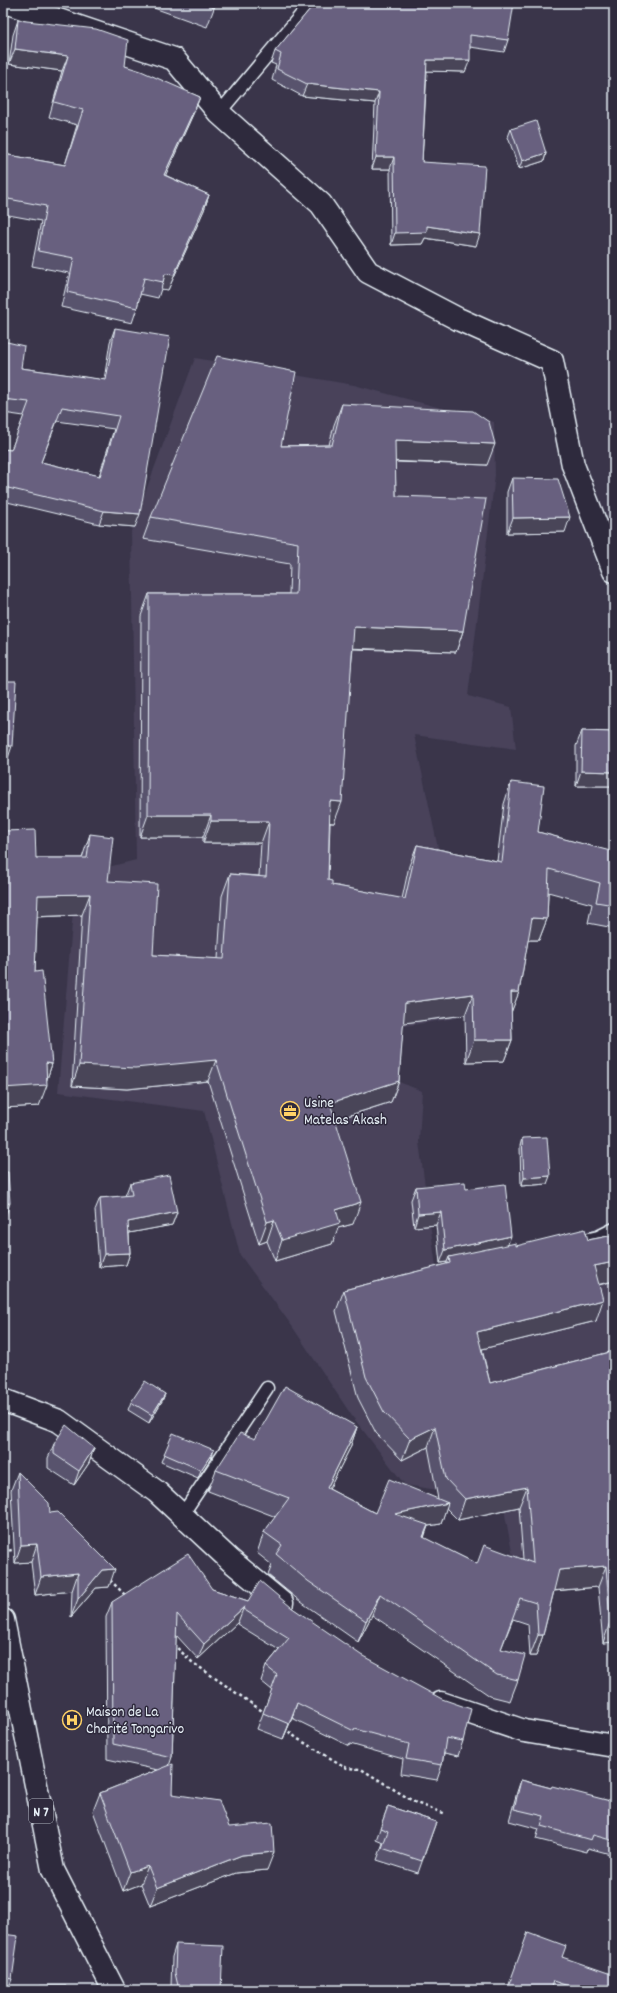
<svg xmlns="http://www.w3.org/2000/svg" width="617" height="1993" font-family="Dekko,sans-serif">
	<rect width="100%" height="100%" fill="#3a354a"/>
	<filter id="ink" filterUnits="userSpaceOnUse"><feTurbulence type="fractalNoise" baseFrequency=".025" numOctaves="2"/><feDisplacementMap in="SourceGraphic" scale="8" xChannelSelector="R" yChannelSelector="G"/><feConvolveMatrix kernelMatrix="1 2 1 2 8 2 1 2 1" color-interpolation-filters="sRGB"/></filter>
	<g filter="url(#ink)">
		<path fill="#48425a" d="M195 358 354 385 494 422 495 475 468 696 511 707 516 749 414 735 438 848 500 869 471 935 457 1018 399 1027V1082L422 1091 419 1142 436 1267 591 1230 614 1221V1550L513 1557 505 1515 506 1487 438 1490 405 1485 352 1416 292 1326 240 1255 204 1111 58 1092 76 875 136 860 131 531Z"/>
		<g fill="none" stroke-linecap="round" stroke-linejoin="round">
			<defs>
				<path id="service" d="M219 113 311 3
					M572 1243 598 1237 614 1229
					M182 1515 267 1388"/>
				<path id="minor" d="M3 1400 59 1421 157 1492 230 1560 282 1603
					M441 1703 524 1731 614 1746"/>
				<path id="tertiary" d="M8 3 174 59 219 113 321 204 368 272 458 319 552 361 573 465 614 571"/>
				<path id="primary" d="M3 1620 53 1870 114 1990"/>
			</defs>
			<use href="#service" stroke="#e8f1f8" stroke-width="15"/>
			<use href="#minor" stroke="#e8f1f8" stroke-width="25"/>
			<use href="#tertiary" stroke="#e8f1f8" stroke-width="25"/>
			<use href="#primary" stroke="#e8f1f8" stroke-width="25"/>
			<path stroke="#e8f1f8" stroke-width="2.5" stroke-dasharray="3 3" stroke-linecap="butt" d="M3 1552 16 1549
				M110 1580 126 1596
				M173 1644 192 1662 265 1713
				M284 1728 298 1739 347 1768 361 1769 416 1803 446 1814"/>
			<use href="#service" stroke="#2f2a3d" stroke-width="12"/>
			<use href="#minor" stroke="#2f2a3d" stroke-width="22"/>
			<use href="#tertiary" stroke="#2f2a3d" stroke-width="22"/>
			<use href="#primary" stroke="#2f2a3d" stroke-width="22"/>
		</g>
		<path fill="#59536d" stroke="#e8f1f8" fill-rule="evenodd" d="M140 3H216L207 27Z
			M315 3 508 40 504 52 470 47 465 72 427 71 422 162 476 246 425 238 422 244 391 245 390 169H372L375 103 302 96 272 80 276 65 271 63 275 51Z
			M18 20 125 66 200 97 194 112 165 175 209 195 204 210 168 290 161 289 158 298 140 294 137 308 132 323 61 307 69 273 32 266 41 221 3 214V154L65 165 77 125 49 117 62 71 9 64 13 35Z
			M511 129 546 153 544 161 519 169 508 137Z
			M115 328 135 527 99 524 3 501V449L11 450 24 416 3 413V341L21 368 104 380 110 342ZM57 421 114 429 99 476 41 462Z
			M342 404 487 465 395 462 396 496 463 631 456 652 353 649 334 823H330L328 880 332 885 402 899 409 866 417 845 497 861 504 804 511 782 538 832 612 852 614 845V928L588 923 592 904 548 892 547 919 539 940H528L519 992 511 1012 512 1040 504 1061 466 1062 465 1015 403 1023 399 1081 391 1102 335 1120 353 1224 338 1228 332 1244 275 1261 267 1241 259 1244 208 1081 127 1089 72 1086 82 915 37 917 35 972 52 1064 47 1079 39 1106 3 1108V831L36 858H82L90 834 108 881 153 955 218 959 222 896 230 874 259 876 261 843H203V837H140L141 616 149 594H289L290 564 143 539 151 517 281 446 329 445 334 425Z
			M512 478 565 532 507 533V492Z
			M582 731 614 732V786H576V746Z
			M522 1138 547 1184 521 1186 520 1146Z
			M130 1183 177 1212 172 1225 129 1233 130 1253 126 1265 99 1267 95 1210 100 1198 125 1196Z
			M416 1187 466 1189 508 1245 516 1246 588 1240 614 1235V1281L599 1285 596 1321 482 1349 490 1383 614 1351V1642L603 1643 598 1587 554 1591 543 1635 536 1656H530L528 1624 513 1619 501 1649 518 1680 510 1701 490 1696 372 1615 358 1642 301 1602 268 1575 272 1565 257 1553 264 1532 276 1517 208 1491 216 1470 255 1439 357 1427 350 1448 329 1489 375 1513 438 1499 428 1447 402 1460 376 1433 358 1398 336 1311 344 1290 447 1264V1262L440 1263 436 1225 414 1227 411 1200ZM519 1507 523 1559 477 1564 424 1538 428 1526 441 1524 446 1508 458 1520Z
			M165 1394 162 1401 149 1423 128 1410 131 1402Z
			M54 1444 94 1448 89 1463 74 1485 48 1468V1458Z
			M214 1450 211 1458 198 1478 161 1462 164 1454Z
			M18 1472 109 1587 96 1588 71 1617 72 1591 35 1595 31 1562 15 1563 11 1490Z
			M212 1589 248 1601 291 1607 463 1741 458 1756 444 1753 442 1765 437 1780 401 1774 403 1759 350 1744 349 1746 292 1718 283 1739 257 1729 272 1690 261 1681 266 1666 279 1650 237 1624 238 1622 198 1659 176 1635 172 1757 169 1766 172 1794 229 1827 267 1870 236 1873 150 1906 141 1884 123 1891 93 1811 100 1793 158 1770 107 1759 106 1617 112 1602Z
			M521 1780 551 1788 614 1802V1855L588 1848 587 1852 536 1839 539 1829 509 1821 517 1792Z
			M388 1806 436 1822 418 1873 377 1860 383 1843 376 1840Z
			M3 1934 12 1979 8 1990H3Z
			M176 1944 221 1990H172L171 1986 172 1957Z
			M562 1957 614 1990H507Z"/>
		<path fill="#494459" stroke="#e8f1f8" d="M15 49 68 56 62 71 9 64Z
			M427 60H470L465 72 423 71Z
			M307 84 379 92 375 103 302 96Z
			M200 97 194 112 159 190 164 175Z
			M546 153 544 161 519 169 522 161Z
			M376 157H394L390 169H372Z
			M209 195 204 210 168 290 161 289 165 274Z
			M427 226 480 234 476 246 425 238 422 244 391 245 395 233Z
			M395 440 495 444 487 465 387 461Z
			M104 511 140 514 135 527 99 524Z
			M570 517 565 532 507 533 513 518Z
			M354 627 463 631 456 652 346 648Z
			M3 746H12L7 761 3 760Z
			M581 771 614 772V786H576Z
			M330 801 342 802 334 823 323 822Z
			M148 815H211L203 837H140Z
			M211 821H269L261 843H203Z
			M90 894 82 915 30 917 38 895Z
			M532 918 547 919 539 940H524Z
			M511 992H519L511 1013Z
			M473 994 465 1015 397 1024 405 1003Z
			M474 1040H512L504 1061 466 1062Z
			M216 1060 208 1081 127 1089 72 1086 79 1065Z
			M46 1063 52 1064 45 1085H47L39 1106 3 1108V1088Z
			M399 1081 391 1102 322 1124 330 1103Z
			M550 1176 547 1184 521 1186 524 1178Z
			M361 1202 353 1224 338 1228 332 1244 275 1261 282 1240 336 1210Z
			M10 1203 5 1218H3V1204Z
			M177 1212 172 1225 124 1234 128 1222Z
			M441 1212 436 1225 414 1227 418 1214Z
			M274 1220 267 1241 259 1244 267 1222Z
			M511 1236 506 1249 449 1257 447 1262 440 1263 445 1250Z
			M130 1253 126 1265 99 1267 104 1254Z
			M614 1262V1281L587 1287 594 1266Z
			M603 1300 596 1321 470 1352 477 1332Z
			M165 1394 162 1401 149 1423 152 1415Z
			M357 1427 350 1448 319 1509 327 1488Z
			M435 1427 428 1447 402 1460 410 1439Z
			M94 1448 89 1463 74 1485 79 1471Z
			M214 1450 211 1458 198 1478 201 1470Z
			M527 1487 519 1507 458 1520 465 1499Z
			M448 1503 441 1524 428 1526 420 1546 395 1514Z
			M37 1544 31 1562 15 1563 21 1545Z
			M606 1566 598 1587 551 1591 559 1570Z
			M115 1569 109 1587 96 1588 71 1617 78 1599 102 1570Z
			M78 1573 72 1591 35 1595 41 1577Z
			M380 1594 372 1615 358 1642 366 1621Z
			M245 1606 243 1609 238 1622 198 1659 204 1644Z
			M610 1622H614V1642L603 1643Z
			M538 1635H543L536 1656H530Z
			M297 1703 292 1718 283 1739 289 1724Z
			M274 1852 267 1870 236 1873 150 1906 157 1888 242 1855Z
			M148 1866 141 1884 123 1891 130 1872Z"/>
		<path fill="#68617f" stroke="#e8f1f8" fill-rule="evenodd" d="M201 3H216L214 8Z
			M315 3H514L508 40 470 35V60H427L422 162 485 166 480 234 427 226V232L395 233 394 157H376L379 92 307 84 277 69 281 54 275 51Z
			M18 20 96 29 128 40 125 66 141 71 200 97 164 175 209 195 174 275 165 274 163 282 144 278 137 308 67 292 74 258 38 251 46 206 3 198V154L65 165 83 110 54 102 68 56 15 49Z
			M536 121 546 153 522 161 511 129Z
			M115 328 170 337 140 514 104 511 4 487V491H3V449L11 450 29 402 3 399V341L24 346 21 368 106 380ZM62 407 119 416 100 476 41 462Z
			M217 356 296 372 281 446 332 445 342 404 473 411 489 422 495 444 395 440 396 496 486 499 463 631 354 627 342 802 330 801 328 880 332 881V885L405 899 417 845 502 862 511 782 544 786 538 832 614 852V905L596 902 600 883 549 869 547 919 532 918 519 992H511L512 1040H474L473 994 405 1003 399 1081 330 1103 361 1202 336 1210 340 1223 282 1240 274 1220 267 1222 216 1060 135 1068 79 1065 90 894 38 895 35 972 42 971 52 1064 46 1063 47 1085 3 1088V831L35 830 36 858H87L90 834 113 837 108 881 157 884 153 955 224 959 230 874 266 877 269 821H211V815H148L149 594H296L298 543 151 517Z
			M512 478 558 479 570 517 513 518Z
			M3 681H16L12 746H3Z
			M582 731 614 732V772L581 771Z
			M547 1137 550 1176 524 1178 522 1138Z
			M3 1172H8L10 1203 3 1204Z
			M169 1175 177 1212 128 1222 130 1253 104 1254 100 1198 132 1195 130 1183Z
			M465 1182 466 1189 505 1184 511 1236 445 1250 441 1212 418 1214 416 1187Z
			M585 1229 588 1240 614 1235V1262L594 1266 603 1300 477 1332 490 1383 614 1351V1622H610L606 1566 559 1570 543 1635H538L536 1603 520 1598 501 1649 525 1655 518 1680 497 1675 380 1594 366 1621 308 1581 276 1554 282 1545 264 1532 289 1498 216 1470 240 1433 255 1439 285 1386 357 1427 327 1488 375 1513 389 1479 448 1503 395 1514 428 1525 423 1537 477 1564 484 1545 533 1563 527 1487 465 1499 446 1479 435 1427 410 1439 384 1412 366 1377 344 1290 450 1263 449 1257 516 1243V1246Z
			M145 1381 165 1394 152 1415 131 1402Z
			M66 1425 94 1448 79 1471 54 1454V1444Z
			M173 1433 214 1450 201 1470 164 1454Z
			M18 1472 49 1503 50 1513 58 1512 115 1569 102 1570 78 1599V1573L41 1577 37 1544 21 1545Z
			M188 1554 212 1589 248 1601 260 1581 291 1607 361 1655 442 1699 471 1709 463 1741 446 1738 442 1765 406 1759 409 1744 355 1729 354 1731 297 1703 289 1724 263 1713 277 1675 266 1666 289 1638 243 1609 245 1606 204 1644 177 1614 172 1757 113 1744 112 1602Z
			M173 1764 172 1794 219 1801 229 1827 272 1823 274 1852 242 1855 157 1888 148 1866 130 1872 100 1793Z
			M521 1780 551 1788 552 1786 614 1802V1841L593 1835 591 1840 541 1826 544 1816 514 1809Z
			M388 1806 436 1822 422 1861 382 1848 388 1831 380 1828Z
			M528 1932 566 1946 562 1957 614 1975V1990H581L553 1981 550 1990H507Z
			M3 1934 18 1936 12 1979 3 1977Z
			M176 1944 223 1946 221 1990H179L175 1973Z
			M40 1986H66V1990H39Z"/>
	</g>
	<defs>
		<symbol id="office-ring" viewBox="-11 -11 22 22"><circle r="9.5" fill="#2f2a3d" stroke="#ffd166" stroke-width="1.5"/><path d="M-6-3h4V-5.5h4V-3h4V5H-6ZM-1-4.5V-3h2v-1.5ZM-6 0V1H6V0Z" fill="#ffd166"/></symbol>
		<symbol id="hospital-ring" viewBox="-11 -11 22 22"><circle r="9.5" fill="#2f2a3d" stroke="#ffd166" stroke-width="1.5"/><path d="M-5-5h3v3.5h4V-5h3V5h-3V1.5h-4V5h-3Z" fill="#ffd166"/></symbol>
	</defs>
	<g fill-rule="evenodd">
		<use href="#office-ring" x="279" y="1100" width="22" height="22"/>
		<use href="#hospital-ring" x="61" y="1709" width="22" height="22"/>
	</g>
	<g text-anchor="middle" stroke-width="3" stroke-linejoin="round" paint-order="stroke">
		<rect fill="#2f2a3d" stroke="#b0b5c0" stroke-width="1" x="29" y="1799" width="24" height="24" rx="3"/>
		<g font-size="14" font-weight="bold" fill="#e8f1f8">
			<text x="41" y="1816">N 7</text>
		</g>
		<g font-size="15" fill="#e8f1f8" stroke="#2f2a3d" text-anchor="start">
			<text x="304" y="1107">Usine<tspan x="304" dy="17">Matelas Akash</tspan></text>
			<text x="86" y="1716">Maison de La<tspan x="86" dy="17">Charité Tongarivo</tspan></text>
		</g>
	</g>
	<rect width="617" height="1993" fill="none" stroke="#2f2a3d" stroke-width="16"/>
	<rect x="8" y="8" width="601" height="1977" fill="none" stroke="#e8f1f8" stroke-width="1.5" filter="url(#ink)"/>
</svg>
